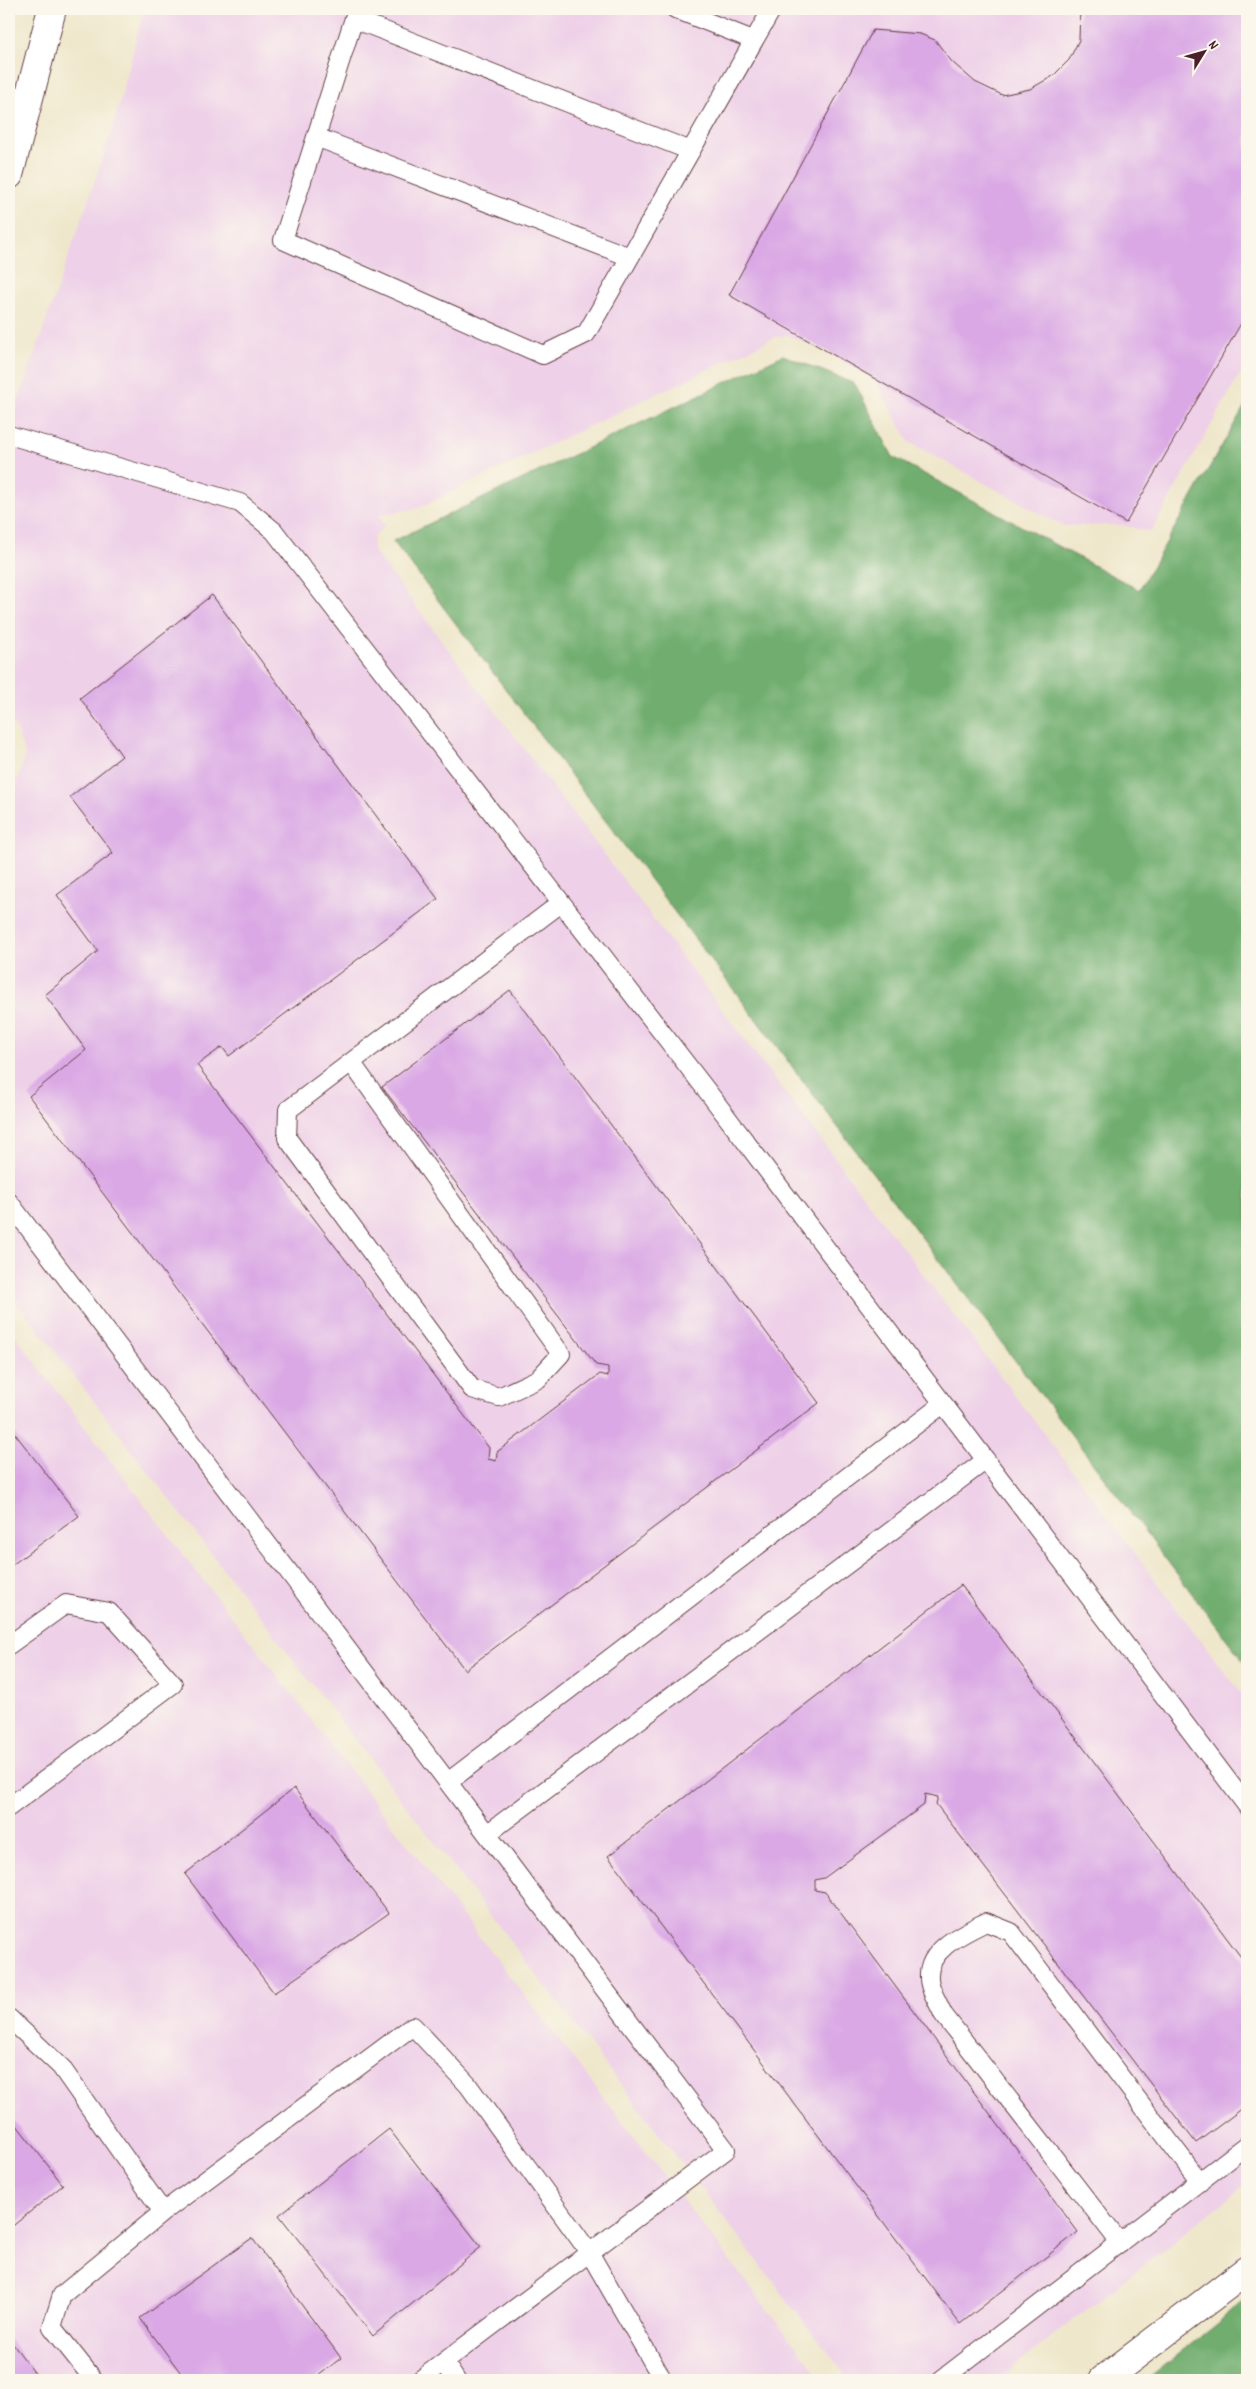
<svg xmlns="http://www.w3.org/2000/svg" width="1256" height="2389" font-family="Dekko,sans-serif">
	<rect width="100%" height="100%" fill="#fbf7ec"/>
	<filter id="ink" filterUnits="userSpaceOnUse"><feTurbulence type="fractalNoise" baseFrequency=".02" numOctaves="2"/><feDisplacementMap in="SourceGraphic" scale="10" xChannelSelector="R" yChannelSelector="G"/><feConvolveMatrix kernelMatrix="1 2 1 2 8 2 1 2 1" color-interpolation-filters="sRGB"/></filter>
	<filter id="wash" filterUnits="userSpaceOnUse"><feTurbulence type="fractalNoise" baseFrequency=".0096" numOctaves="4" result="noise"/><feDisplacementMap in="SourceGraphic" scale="20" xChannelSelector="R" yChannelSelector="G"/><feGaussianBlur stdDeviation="1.12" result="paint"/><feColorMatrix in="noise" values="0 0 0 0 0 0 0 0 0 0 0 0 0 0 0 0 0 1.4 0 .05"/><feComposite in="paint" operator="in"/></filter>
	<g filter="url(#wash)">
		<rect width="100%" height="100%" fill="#efe7cb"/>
		<path fill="#eed0e8" d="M144 9H1247V362L1151 532 1121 525 1063 526 909 442 869 369 787 335 776 337 418 508 378 515 385 525 373 538V549L376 554 1247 1701V2184L997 2380H849L21 1307 9 1301V809L25 755 15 726 9 721V428L113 128Z
			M9 1327 50 1382 822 2380H9Z"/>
		<path fill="#6fad6e" stroke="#5c664c" d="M783 355 855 384 893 457 1139 590 1247 402V1666L393 541Z
			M1247 2299V2380H1147Z"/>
		<g id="blocks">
			<path fill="#daa9e5" d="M1080 9H1247V313L1126 523 729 295 873 30 920 34 935 40 952 62 975 82 1002 95 1030 89 1053 76 1069 60 1079 40Z
				M212 595 438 899 229 1056 222 1047 197 1065 489 1448 488 1459 496 1461 497 1452 600 1374 608 1376V1367L596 1365 382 1087 510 990 819 1403 465 1670 29 1096 86 1050 45 995 98 951 57 895 113 853 70 797 122 756 80 698Z
				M9 1426 79 1516 9 1567Z
				M961 1585 1247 1965V2105L1196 2143 936 1804 938 1797 925 1794 924 1805 824 1878 815 1880V1890L825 1892 1078 2232 960 2324 608 1856Z
				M294 1788 389 1913 274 1993 185 1874Z
				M9 2115 63 2185 9 2229Z
				M389 2129 481 2247 373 2336 279 2215Z
				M252 2238 341 2358 313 2380H186L140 2318Z
				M9 2339 40 2380H9Z"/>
		</g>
	</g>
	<g filter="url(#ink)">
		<use href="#blocks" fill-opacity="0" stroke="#633d43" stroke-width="1"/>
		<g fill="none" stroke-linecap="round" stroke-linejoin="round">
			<defs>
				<path id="service" d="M357 9 283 240 543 355 586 334 772 9
					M675 9 753 40
					M354 19 691 151
					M316 137 630 257
					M9 435 240 503 274 531 711 1096 1247 1806
					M351 1062 561 1354 538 1379 499 1397 472 1389 287 1138 288 1110 561 903
					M9 1202 726 2150 420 2380
					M9 1645 66 1604 109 1612 173 1684 9 1807
					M448 1782 943 1404
					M487 1834 986 1460
					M9 2018 61 2067 163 2212
					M1120 2243 943 2014C939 2004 929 1989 929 1978 927 1949 964 1933 986 1922L1011 1932 1200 2182
					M444 2362 456 2380
					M94 2380 52 2327 62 2295 163 2212 413 2026 468 2085 589 2252 663 2380
					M941 2380 1247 2145"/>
				<path id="minor" d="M9 175 52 9
					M1103 2380 1247 2270"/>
			</defs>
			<use href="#service" stroke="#633d43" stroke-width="20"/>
			<use href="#minor" stroke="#633d43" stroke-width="30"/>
			<use href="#service" stroke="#fff" stroke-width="18"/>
			<use href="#minor" stroke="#fff" stroke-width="28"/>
		</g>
	</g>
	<rect width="1256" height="2389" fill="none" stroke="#fbf7ec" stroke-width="30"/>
	<g transform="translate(1204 52) rotate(53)" stroke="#fbf7ec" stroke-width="4" paint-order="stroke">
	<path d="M0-4L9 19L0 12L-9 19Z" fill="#4a1f2b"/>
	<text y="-8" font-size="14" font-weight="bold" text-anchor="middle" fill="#4a1f2b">N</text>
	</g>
</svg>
